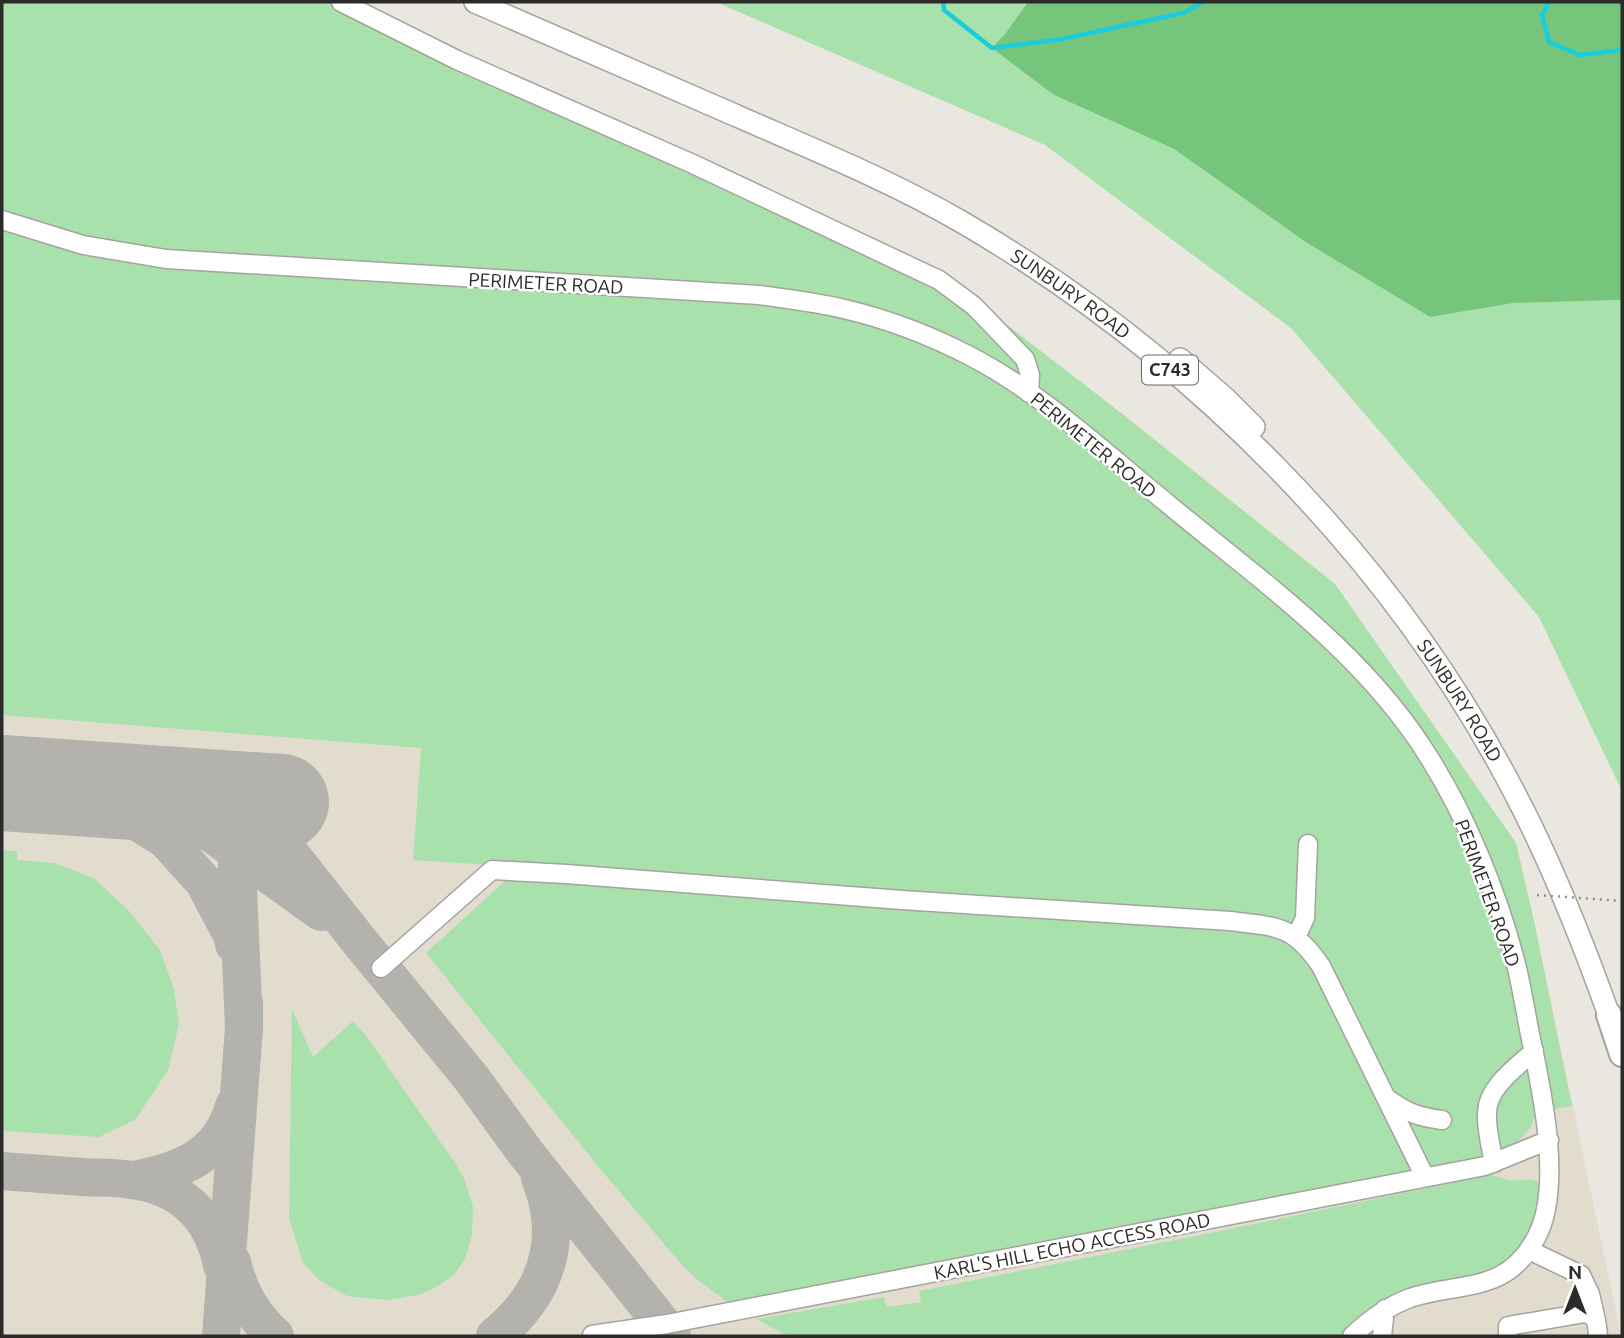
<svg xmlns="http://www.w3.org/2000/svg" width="1624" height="1338" font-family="Ubuntu,sans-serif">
	<rect width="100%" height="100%" fill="#eae7e0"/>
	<path fill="#e1dcce" d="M2 2 1125 416 1335 584 1516 843 1534 921 1621 1336H2Z"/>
	<path fill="#a8e1ac" d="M2 2H358L945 277 1125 416 1335 584 1516 843 1534 921 1572 1106 1537 1112C1534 1119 1531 1128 1526 1133 1515 1147 1496 1154 1481 1161L733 1306 698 1280 682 1265 597 1165 426 953 520 867 413 860 421 748 2 715Z
		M716 2H1203L1054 95 1174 149 1307 243 1430 317 1514 303 1622 300V791L1539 617 1291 328 1045 145Z
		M2 850 17 851V860L55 863 95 879 129 911 160 950 174 989 179 1024 168 1070 136 1119 99 1137 2 1131Z
		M292 1009 313 1057 353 1021 367 1037 453 1160 464 1178 473 1207 472 1235 465 1259 455 1274 435 1288 418 1295 387 1300 347 1296 319 1280 303 1263 289 1218Z
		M1490 1175C1497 1176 1501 1178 1507 1180 1517 1182 1527 1177 1537 1181 1544 1194 1539 1209 1534 1222 1523 1253 1496 1275 1464 1280 1441 1284 1417 1284 1395 1294 1374 1303 1358 1321 1340 1336H788L756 1319 884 1297 886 1307 921 1302 919 1291 1230 1229Z"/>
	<path fill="#75c57d" d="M1028 2H1622V300L1514 303 1430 317 1307 243 1174 149 1054 95 992 48 1005 34Z"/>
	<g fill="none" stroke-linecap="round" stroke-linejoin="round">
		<path stroke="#1acddb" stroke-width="4.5" d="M943 2 944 10 992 48 1062 39 1183 13 1203 2
			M1549 2 1542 15 1549 42 1580 55 1622 50"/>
		<path stroke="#b4b2ac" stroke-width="38" d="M54 786 112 806 165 839 204 882 232 935 234 944
			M123 791 187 816 321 912
			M244 1027 234 799 251 806 258 813 356 937 472 1079 525 1152 672 1336
			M2 1171C29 1173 55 1175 82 1177 98 1178 115 1177 131 1180 181 1186 212 1216 222 1265
			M133 1180C180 1171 220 1157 234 1106
			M232 1262C239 1292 252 1315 275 1336
			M221 1336 244 1027V1003
			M495 1336C546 1295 565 1240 540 1178"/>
		<path stroke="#b4b2ac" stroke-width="96" d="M2 783 281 802"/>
		<defs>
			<path id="minor" d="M341 2 457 60 693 164 939 280 974 306 1025 359 1030 375 1029 393
				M2 220 83 245 166 259 759 295C787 299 816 302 844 309 887 319 929 335 968 355 1042 393 1104 452 1168 504 1261 581 1366 654 1430 759 1467 818 1497 892 1515 960 1522 987 1526 1016 1532 1044 1543 1096 1562 1188 1537 1236 1507 1295 1461 1281 1410 1298 1388 1306 1369 1320 1352 1336
				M1296 937 1305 918 1308 844
				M381 968 492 870 566 874 902 900 1230 921C1277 927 1292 924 1321 966L1425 1177
				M1388 1099C1407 1113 1419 1117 1442 1120
				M1494 1163C1491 1147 1486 1129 1487 1113 1487 1087 1517 1067 1534 1051
				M1529 1250 1581 1275 1590 1294 1596 1320
				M592 1335 667 1324 1485 1166 1549 1140
				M1382 1336 1385 1309
				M1508 1336V1326L1585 1313C1598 1316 1597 1326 1598 1336"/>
			<g id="major">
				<path id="s1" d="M475 2C563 40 650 78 737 116 812 149 889 180 960 221 1188 353 1390 555 1512 788 1551 861 1581 937 1609 1015"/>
				<path d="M1180 359 1225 398 1254 427"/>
			</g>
			<path id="highway" d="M1609 1015 1622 1054"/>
		</defs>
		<use href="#minor" stroke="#a5a39d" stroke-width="21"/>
		<use href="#major" stroke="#a5a39d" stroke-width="24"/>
		<use href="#highway" stroke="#a5a39d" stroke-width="28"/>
		<use href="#minor" stroke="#fff" stroke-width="18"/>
		<use href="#major" stroke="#fff" stroke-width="21"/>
		<use href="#highway" stroke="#fff" stroke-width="24"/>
		<path stroke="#908e89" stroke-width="2.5" stroke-dasharray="2 5" stroke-linecap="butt" d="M1537 895 1622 901"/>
	</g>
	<g text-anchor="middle" stroke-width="5" stroke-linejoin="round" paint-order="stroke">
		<rect fill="#fff" stroke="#6b6b69" stroke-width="2" x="1142" y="355.5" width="56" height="29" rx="5"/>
		<g font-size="18" font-weight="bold" fill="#2c2b29">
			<text x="1170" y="376">C743</text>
		</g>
		<g font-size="19" fill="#2c2b29" stroke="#fff">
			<text transform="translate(546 283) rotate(3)" y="7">PERIMETER ROAD</text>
			<text dy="7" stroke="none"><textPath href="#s1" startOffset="665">SUNBURY ROAD</textPath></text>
			<text transform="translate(1094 445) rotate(39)" y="7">PERIMETER ROAD</text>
			<text dy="7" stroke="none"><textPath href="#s1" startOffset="1232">SUNBURY ROAD</textPath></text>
			<text transform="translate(1488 893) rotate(70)" y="7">PERIMETER ROAD</text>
			<text transform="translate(1072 1246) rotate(-11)" y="7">KARL'S HILL ECHO ACCESS ROAD</text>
		</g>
	</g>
	<rect width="1624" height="1338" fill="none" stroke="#2c2b29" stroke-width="7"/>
	<g transform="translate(1575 1289)" stroke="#ffffff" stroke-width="5" paint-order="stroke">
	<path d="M0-5L12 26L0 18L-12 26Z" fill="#2c2b29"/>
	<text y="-10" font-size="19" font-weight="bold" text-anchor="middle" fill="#2c2b29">N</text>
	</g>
</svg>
